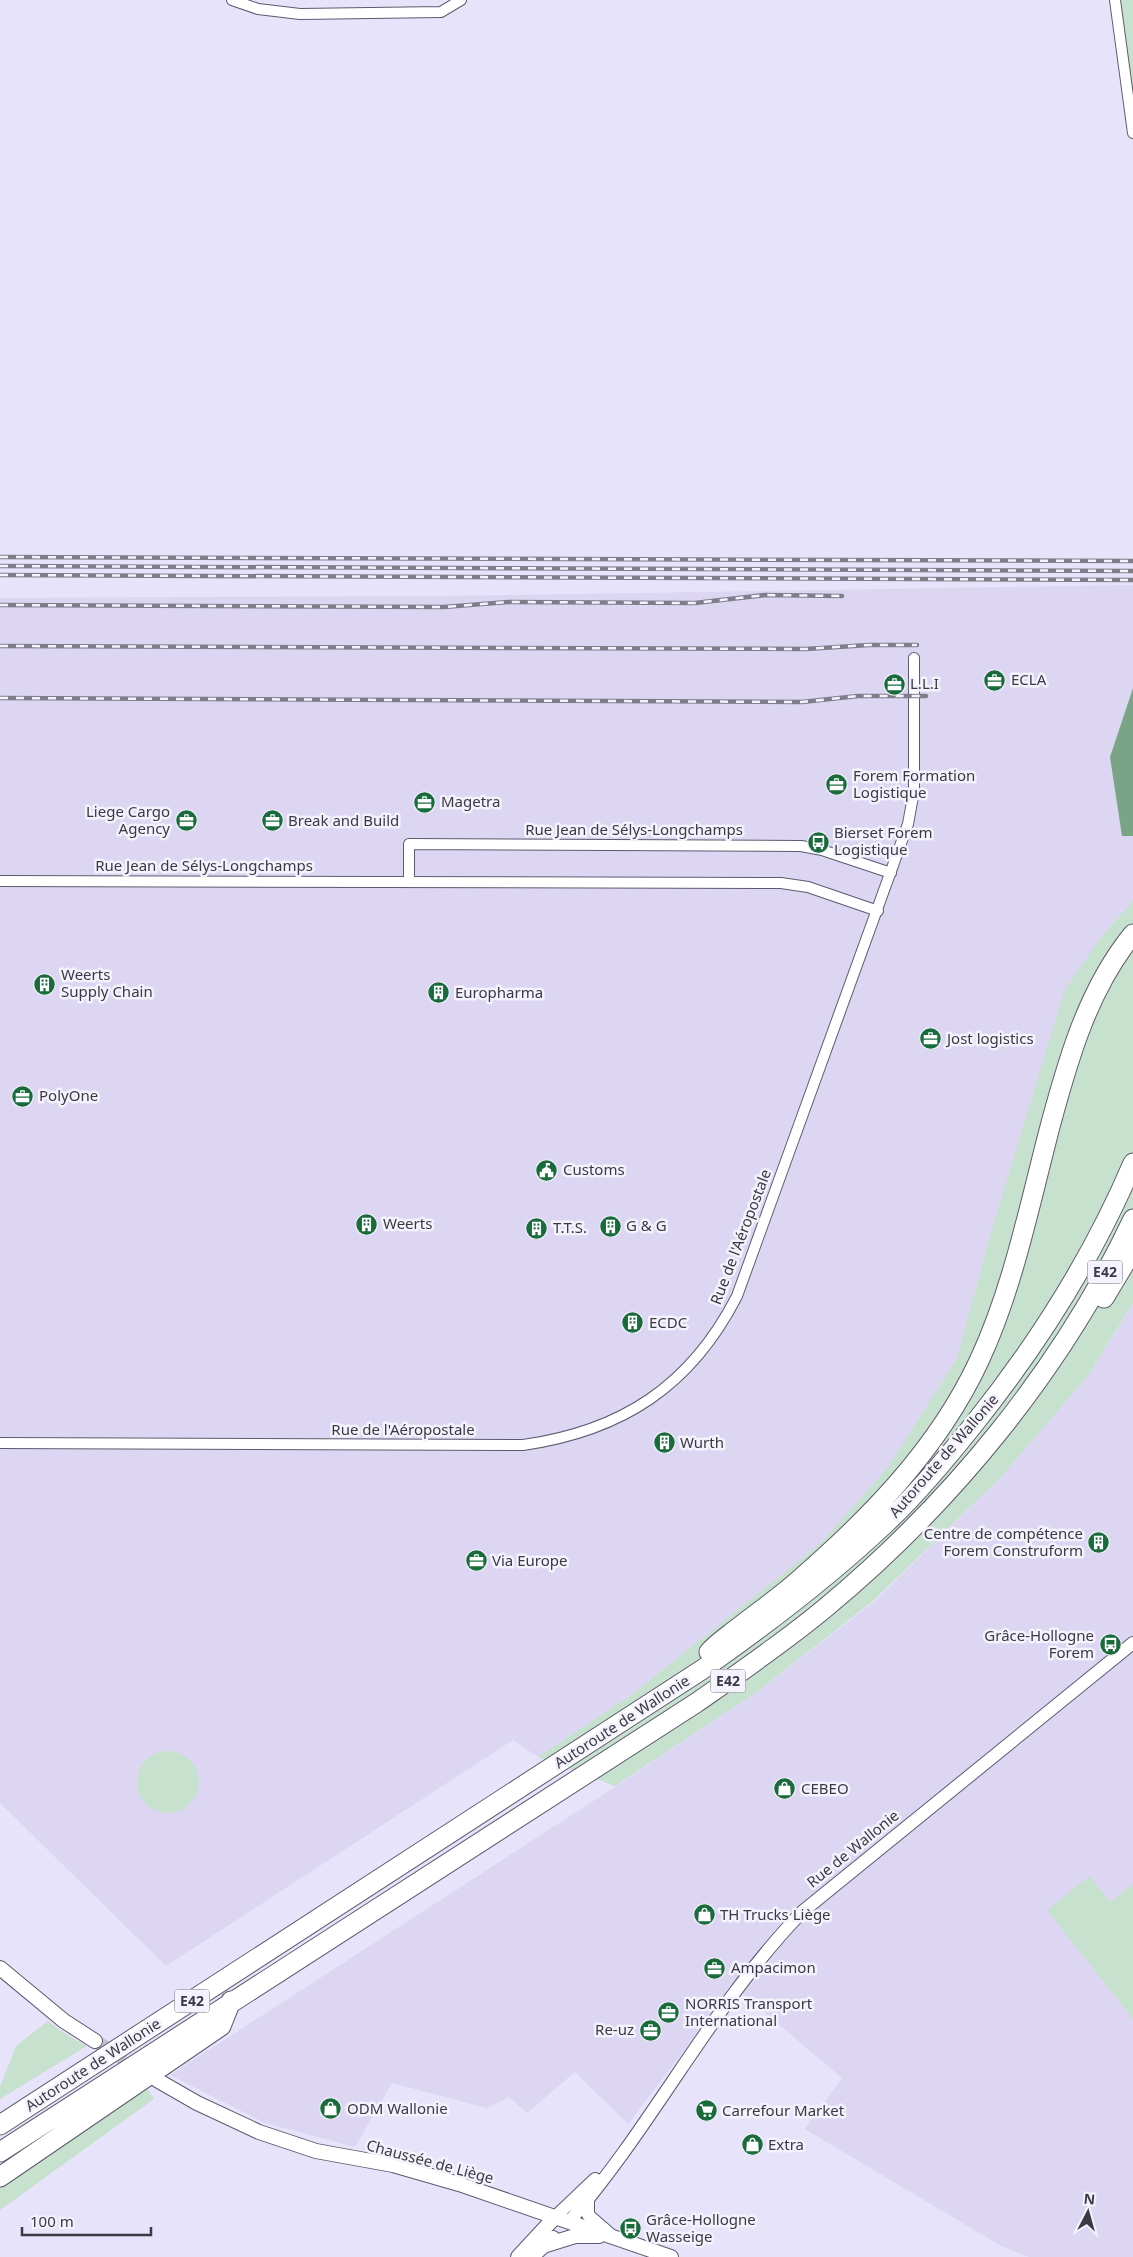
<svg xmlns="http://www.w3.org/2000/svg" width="1133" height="2257" font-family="'Noto Sans',sans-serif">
	<rect width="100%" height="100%" fill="#e7e3fa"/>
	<path fill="#dcd6f3" d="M1133 585V901L1104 933 990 1236 957 1358 888 1467 820 1544 630 1696 538 1757 513 1740 166 1966 0 1803V598L444 596Z
		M1133 1304V2257H1029L1001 2246 805 2129 842 2078 745 1996 732 1988 628 2124 575 2072 527 2113 509 2097 487 2108 392 2083 355 2147 265 2123 170 2075 615 1787 757 1692 874 1602 1000 1478 1088 1376Z"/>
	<path fill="#c6e1cd" d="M1117 0H1133V116Z
		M1133 901V1303L1088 1376 1000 1478 873 1601 757 1692 615 1786 538 1757 630 1696 820 1544 888 1467 957 1358 990 1236 1065 989 1104 933Z
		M137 1782a31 31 0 1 1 62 0a31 31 0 1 1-62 0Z
		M1090 1876 1110 1902 1133 1884V2019L1047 1910Z
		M48 2021 64 2033 87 2046 0 2099V2087L16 2046Z
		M145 2085 154 2099 0 2210V2186Z"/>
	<path fill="#79a485" d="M1133 688V836H1122L1110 757Z"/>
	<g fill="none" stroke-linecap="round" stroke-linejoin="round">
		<path stroke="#c5c1d5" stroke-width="14" stroke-dasharray="14 7" stroke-linecap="butt" d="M95 2041 141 2070"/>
		<defs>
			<path id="minor" d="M232 0 258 9 300 14 441 12 461 0
				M1115 0 1133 133
				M0 881 781 883 808 887 878 911
				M409 881V844L801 846 822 850 891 873
				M0 1443 523 1445C622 1431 691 1386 737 1296L908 824 914 791V658"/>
			<path id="tertiary" d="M588 2198V2215L611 2235
				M555 2217 595 2179
				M569 2222C654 2124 712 2005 802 1912L1133 1643"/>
			<path id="secondary" d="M0 1968 64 2021 95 2041
				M157 2080 197 2103 259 2132 316 2151 393 2165 459 2184 671 2257
				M546 2245 575 2236H599
				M518 2257 555 2217
				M531 2257 553 2238"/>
			<path id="motorway" d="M1104 1298 1133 1250
				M709 1652C716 1644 726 1637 735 1630 754 1615 774 1601 793 1585 867 1521 937 1451 979 1361 1014 1286 1030 1202 1051 1123 1069 1056 1089 988 1133 934
				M0 2125 703 1669C767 1624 829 1577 886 1523 918 1493 947 1458 974 1424 1038 1344 1093 1257 1133 1163
				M0 2152 696 1703C739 1673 783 1643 824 1609 951 1504 1062 1369 1133 1219
				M0 2177 221 2026 231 2001"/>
		</defs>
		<use href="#minor" stroke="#5e5a6e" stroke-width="12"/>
		<use href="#tertiary" stroke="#5e5a6e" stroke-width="14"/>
		<use href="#secondary" stroke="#5e5a6e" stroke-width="16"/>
		<use href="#motorway" stroke="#5e5a6e" stroke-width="21"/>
		<use href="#minor" stroke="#fff" stroke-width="10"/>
		<use href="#tertiary" stroke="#fff" stroke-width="12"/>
		<use href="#secondary" stroke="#fff" stroke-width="14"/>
		<use href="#motorway" stroke="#fff" stroke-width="19"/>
		<defs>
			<path id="rail" d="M0 557 1133 561
				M0 566 1133 571
				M0 575 1133 580
				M0 605 444 607 508 602 695 603 765 595 842 596
				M0 646 806 649 869 645H917
				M0 698 802 702 858 696H926"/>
		</defs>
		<use href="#rail" stroke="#7f7d8b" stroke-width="4.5"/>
		<use href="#rail" stroke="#f4f2fc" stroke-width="2.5" stroke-dasharray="8" stroke-linecap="butt"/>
	</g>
	<defs>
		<symbol id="office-disc" viewBox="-11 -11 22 22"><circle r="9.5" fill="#1a6b3c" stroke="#f4f2fc"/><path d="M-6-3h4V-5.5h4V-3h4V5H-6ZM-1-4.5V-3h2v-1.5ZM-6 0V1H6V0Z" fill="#fff"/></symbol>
		<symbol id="bus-disc" viewBox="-11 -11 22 22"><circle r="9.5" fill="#1a6b3c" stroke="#f4f2fc"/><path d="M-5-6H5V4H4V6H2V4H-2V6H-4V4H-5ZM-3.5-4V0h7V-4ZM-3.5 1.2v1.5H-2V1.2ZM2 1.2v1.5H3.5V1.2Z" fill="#fff"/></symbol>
		<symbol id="building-disc" viewBox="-11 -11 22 22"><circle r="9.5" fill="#1a6b3c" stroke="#f4f2fc"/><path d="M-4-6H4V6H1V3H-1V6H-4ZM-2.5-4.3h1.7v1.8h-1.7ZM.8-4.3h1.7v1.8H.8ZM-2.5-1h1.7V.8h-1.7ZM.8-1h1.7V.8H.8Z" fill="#fff"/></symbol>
		<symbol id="civic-disc" viewBox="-11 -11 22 22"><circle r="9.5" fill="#1a6b3c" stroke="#f4f2fc"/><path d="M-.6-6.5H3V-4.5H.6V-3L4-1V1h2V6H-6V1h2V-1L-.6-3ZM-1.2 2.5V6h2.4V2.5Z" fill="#fff"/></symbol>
		<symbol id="shop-disc" viewBox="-11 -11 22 22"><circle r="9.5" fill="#1a6b3c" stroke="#f4f2fc"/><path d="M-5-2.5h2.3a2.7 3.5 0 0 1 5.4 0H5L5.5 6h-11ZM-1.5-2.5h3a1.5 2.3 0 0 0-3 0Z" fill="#fff"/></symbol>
		<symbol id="supermarket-disc" viewBox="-11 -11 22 22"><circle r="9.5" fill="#1a6b3c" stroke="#f4f2fc"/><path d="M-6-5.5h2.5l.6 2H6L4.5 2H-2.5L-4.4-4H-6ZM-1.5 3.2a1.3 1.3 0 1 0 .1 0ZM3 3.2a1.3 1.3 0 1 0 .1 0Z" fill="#fff"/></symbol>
	</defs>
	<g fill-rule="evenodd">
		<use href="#office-disc" x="982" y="668" width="25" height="25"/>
		<use href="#office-disc" x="882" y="672" width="25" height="25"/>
		<use href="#office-disc" x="824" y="772" width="25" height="25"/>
		<use href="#office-disc" x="412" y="790" width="25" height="25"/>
		<use href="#office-disc" x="174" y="808" width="25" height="25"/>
		<use href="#office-disc" x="260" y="808" width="25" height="25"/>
		<use href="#bus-disc" x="806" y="830" width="25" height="25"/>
		<use href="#building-disc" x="32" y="972" width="25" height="25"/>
		<use href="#building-disc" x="426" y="980" width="25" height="25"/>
		<use href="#office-disc" x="918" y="1026" width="25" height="25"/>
		<use href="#office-disc" x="10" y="1084" width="25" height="25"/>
		<use href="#civic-disc" x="534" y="1158" width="25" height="25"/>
		<use href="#building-disc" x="354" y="1212" width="25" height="25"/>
		<use href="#building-disc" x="598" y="1214" width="25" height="25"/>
		<use href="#building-disc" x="524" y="1216" width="25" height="25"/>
		<use href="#building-disc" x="620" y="1310" width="25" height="25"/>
		<use href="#building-disc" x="652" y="1430" width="25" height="25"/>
		<use href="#building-disc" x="1086" y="1530" width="25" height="25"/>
		<use href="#office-disc" x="464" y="1548" width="25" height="25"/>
		<use href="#bus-disc" x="1098" y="1632" width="25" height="25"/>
		<use href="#shop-disc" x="772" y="1776" width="25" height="25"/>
		<use href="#shop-disc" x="692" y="1902" width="25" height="25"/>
		<use href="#office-disc" x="702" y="1956" width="25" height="25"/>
		<use href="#office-disc" x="656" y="2000" width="25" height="25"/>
		<use href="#office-disc" x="638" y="2018" width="25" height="25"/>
		<use href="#shop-disc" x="318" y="2096" width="25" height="25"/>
		<use href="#supermarket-disc" x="694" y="2098" width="25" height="25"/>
		<use href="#shop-disc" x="740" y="2132" width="25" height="25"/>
		<use href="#bus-disc" x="618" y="2216" width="25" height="25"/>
	</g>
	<g text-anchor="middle" stroke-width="5" stroke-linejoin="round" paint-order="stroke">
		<g fill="#f4f2fc" stroke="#72717a" stroke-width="1">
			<rect x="1087.5" y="1260.5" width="35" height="23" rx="4"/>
			<rect x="710.5" y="1669.5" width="35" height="23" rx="4"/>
			<rect x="174.5" y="1989.5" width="35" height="23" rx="4"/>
		</g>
		<g font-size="14" font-weight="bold" fill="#3b3a43">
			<text x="1105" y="1277">E42</text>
			<text x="728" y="1686">E42</text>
			<text x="192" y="2006">E42</text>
		</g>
		<g font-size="15" fill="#3b3a43" stroke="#f4f2fc" text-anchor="start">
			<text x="1011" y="685">ECLA</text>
			<text x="910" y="689">L.L.I</text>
			<text x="853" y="781">Forem Formation<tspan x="853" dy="17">Logistique</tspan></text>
			<text x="441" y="807">Magetra</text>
			<text x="170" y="817" text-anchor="end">Liege Cargo<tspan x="170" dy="17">Agency</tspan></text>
			<text x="288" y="826">Break and Build</text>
			<text x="834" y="838">Bierset Forem<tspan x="834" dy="17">Logistique</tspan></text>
			<text x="61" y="980">Weerts<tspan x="61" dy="17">Supply Chain</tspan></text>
			<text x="455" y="998">Europharma</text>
			<text x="947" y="1044">Jost logistics</text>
			<text x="39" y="1101">PolyOne</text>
			<text x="563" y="1175">Customs</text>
			<text x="383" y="1229">Weerts</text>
			<text x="626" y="1231">G &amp; G</text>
			<text x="553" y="1233">T.T.S.</text>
			<text x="649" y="1328">ECDC</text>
			<text x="680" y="1448">Wurth</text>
			<text x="1083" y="1539" text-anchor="end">Centre de compétence<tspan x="1083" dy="17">Forem Construform</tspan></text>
			<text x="492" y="1566">Via Europe</text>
			<text x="1094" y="1641" text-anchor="end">Grâce-Hollogne<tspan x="1094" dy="17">Forem</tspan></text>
			<text x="801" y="1794">CEBEO</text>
			<text x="720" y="1920">TH Trucks Liège</text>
			<text x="731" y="1973">Ampacimon</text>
			<text x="685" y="2009">NORRIS Transport<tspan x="685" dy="17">International</tspan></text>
			<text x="634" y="2035" text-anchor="end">Re-uz</text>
			<text x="347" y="2114">ODM Wallonie</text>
			<text x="722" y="2116">Carrefour Market</text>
			<text x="768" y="2150">Extra</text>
			<text x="646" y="2225">Grâce-Hollogne<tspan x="646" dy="17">Wasseige</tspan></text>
		</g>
		<g font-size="15" fill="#3b3a43" stroke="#f4f2fc">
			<text x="634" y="835">Rue Jean de Sélys-Longchamps</text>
			<text x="204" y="871">Rue Jean de Sélys-Longchamps</text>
			<text transform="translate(741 1237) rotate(-69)" y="5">Rue de l'Aéropostale</text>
			<text x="403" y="1435">Rue de l'Aéropostale</text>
			<text transform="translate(944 1456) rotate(-49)" y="5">Autoroute de Wallonie</text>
			<text transform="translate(622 1722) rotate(-33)" y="5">Autoroute de Wallonie</text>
			<text transform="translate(853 1849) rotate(-39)" y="5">Rue de Wallonie</text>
			<text transform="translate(93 2065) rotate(-33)" y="5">Autoroute de Wallonie</text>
			<text transform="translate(430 2162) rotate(15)" y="5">Chaussée de Liège</text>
		</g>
	</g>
	<g transform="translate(1088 2212) rotate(6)" stroke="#f4f2fc" stroke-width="4" paint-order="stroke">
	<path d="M0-4L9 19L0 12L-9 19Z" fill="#3b3a43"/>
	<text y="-8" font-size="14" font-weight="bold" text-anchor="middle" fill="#3b3a43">N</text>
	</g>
	<path d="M22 2227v8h129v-8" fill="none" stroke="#3b3a43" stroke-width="2.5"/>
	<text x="30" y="2227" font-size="15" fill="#3b3a43" stroke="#f4f2fc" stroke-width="4" paint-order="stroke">100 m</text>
</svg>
